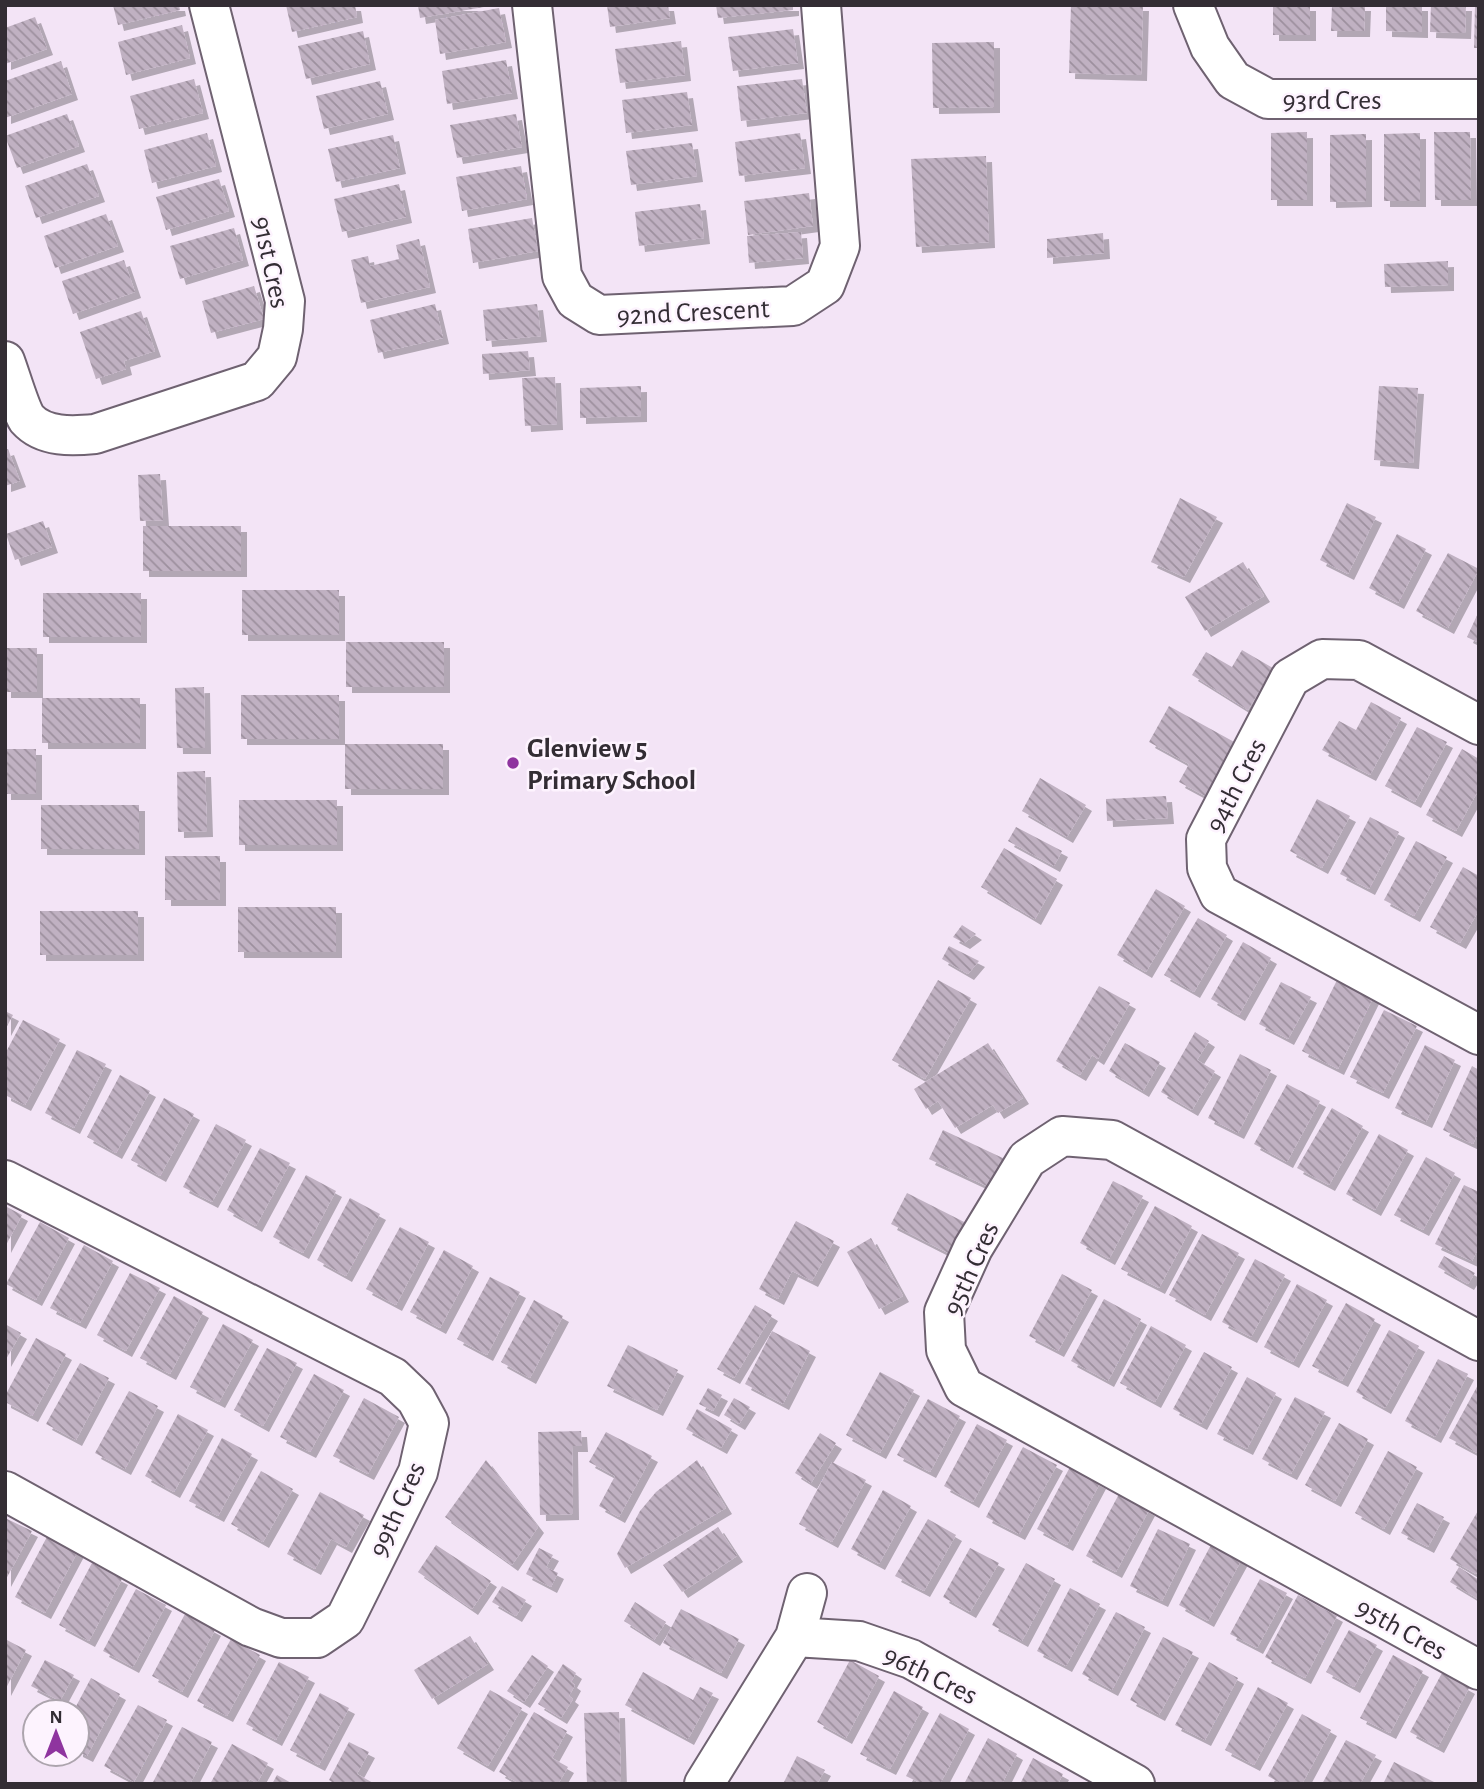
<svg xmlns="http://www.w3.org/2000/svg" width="1484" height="1789" font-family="'Alegreya Sans',sans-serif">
	<defs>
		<pattern id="building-back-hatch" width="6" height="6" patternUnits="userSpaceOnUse" patternTransform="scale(1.75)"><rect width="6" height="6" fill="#c0b1c2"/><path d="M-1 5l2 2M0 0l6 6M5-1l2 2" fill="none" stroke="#9d909e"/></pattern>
		<filter id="shadow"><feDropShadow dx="6" dy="6" stdDeviation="0" flood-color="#0004"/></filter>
	</defs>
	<rect width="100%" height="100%" fill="#f3e4f6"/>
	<path fill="url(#building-back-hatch)" filter="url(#shadow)" d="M113 5H179L180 10 118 25Z
		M286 5H355L357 17 292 32Z
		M418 5H484V7L420 18Z
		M607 5H668L670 18 610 27Z
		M716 5H793V10L718 18Z
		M1071 5H1143L1141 75 1069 73Z
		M1273 5H1310V35H1273Z
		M1332 5H1365L1364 31H1331Z
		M1386 5H1422V32L1386 31Z
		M1431 5H1466L1465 33 1430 32Z
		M1475 5H1479V48H1474Z
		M499 8 506 42 440 54 435 20Z
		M35 17 47 49 5 64V28Z
		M182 25 190 58 126 75 118 42Z
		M793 29 798 63 733 71 728 37Z
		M363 31 370 64 306 79 298 46Z
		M681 41 685 75 620 83 615 49Z
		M994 42V107L933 108 932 43Z
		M506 60 512 93 447 104 442 71Z
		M61 61 72 94 5 118V81Z
		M194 79 203 113 139 129 130 96Z
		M802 79 807 113 741 121 737 86Z
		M380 81 388 114 324 129 316 96Z
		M687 92 692 125 626 133 622 100Z
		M67 114 79 146 17 168 5 136Z
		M516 114 522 147 457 158 450 125Z
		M1307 132V200H1271V133Z
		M1434 132H1470L1471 200H1435Z
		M207 133 216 166 152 183 144 150Z
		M800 133 805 168 739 176 735 142Z
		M1420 133V201H1384V134Z
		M1366 134V201L1330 202V135Z
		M393 135 400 168 336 182 328 149Z
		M692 143 697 176 631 185 626 151Z
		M986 156 989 242 916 247 911 159Z
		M87 164 99 196 36 218 25 186Z
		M521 166 527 199 462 211 456 177Z
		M219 179 229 211 166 230 156 197Z
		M399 184 406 217 342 232 334 199Z
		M809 193 813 226 748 235 744 201Z
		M700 204 704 238 639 246 635 212Z
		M106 214 118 246 55 268 44 236Z
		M532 218 538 251 473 263 468 229Z
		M234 228 243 260 180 279 170 246Z
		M801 232 803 258 749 263 747 236Z
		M1103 233 1104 253 1047 258V239Z
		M419 239 430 287 361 303 351 260 368 256 370 266 399 259 396 245Z
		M124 260 135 292 73 314 62 281Z
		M1448 261V285L1385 287 1384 264Z
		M254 286 264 319 211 333 202 301Z
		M435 304 443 338 378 353 370 320Z
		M537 304 541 336 486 341 483 310Z
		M141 311 155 351 124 361 126 369 96 379 80 332Z
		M528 351 530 370 483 374 482 354Z
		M555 377 557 424 525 426 522 378Z
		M641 386V416L580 418V388Z
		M1379 386 1418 388 1413 463 1374 460Z
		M8 449 20 481 5 486V450Z
		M160 474 163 520 140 521 138 475Z
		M1180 498 1217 517 1184 577 1151 562Z
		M1347 503 1376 517 1348 574 1320 560Z
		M43 521 52 547 15 560 6 534Z
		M143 526H241V571H143Z
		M1397 534 1426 549 1398 603 1369 588Z
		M1448 553 1479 569 1448 628 1416 611Z
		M1243 562 1264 596 1205 631 1185 597Z
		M242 590H339V635H242Z
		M43 593H141V637H43Z
		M1479 611V643L1467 637Z
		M346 642H444V687H346Z
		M5 648H37V692H5Z
		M1242 650 1273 668 1248 710 1192 675 1206 652 1232 667Z
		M204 687 205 748H177L175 688Z
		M241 695H339V739H241Z
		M42 698H140V743H42Z
		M1371 702 1401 718 1370 775 1322 750 1339 721 1356 730Z
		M1169 706 1236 743 1205 796 1179 782 1189 764 1149 742Z
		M1417 727 1447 742 1415 802 1385 786Z
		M345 744H443V789H345Z
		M5 749H36V794H5Z
		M1462 749 1479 759V789L1456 831 1426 815Z
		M205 771 207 831 178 832 177 772Z
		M1040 778 1086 805 1067 837 1022 811Z
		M1166 796 1168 818 1107 821 1106 799Z
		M1317 799 1350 816 1322 868 1290 851Z
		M239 800H337V845H239Z
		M41 805H139V849H41Z
		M1370 817 1399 832 1369 889 1340 874Z
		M1016 827 1062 851 1054 866 1008 841Z
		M1416 841 1447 857 1414 916 1384 900Z
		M1004 848 1057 879 1035 919 981 887Z
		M165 856H220V900H165Z
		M1463 867 1479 876V910L1460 943 1430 927Z
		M1156 889 1185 906 1146 972 1117 955Z
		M238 907H336V952H238Z
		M40 911H138V955H40Z
		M1198 918 1227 935 1194 992 1164 975Z
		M962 925 976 934 964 943 953 937Z
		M1243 942 1271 958 1239 1015 1211 999Z
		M949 946 979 961 968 974 942 959Z
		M1340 974 1376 992 1338 1069 1302 1051Z
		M938 980 971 998 925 1079 892 1060Z
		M1281 982 1311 997 1288 1039 1259 1024Z
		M1099 986 1130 1003 1098 1059 1092 1055 1080 1075 1056 1061Z
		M1384 1010 1417 1026 1383 1093 1350 1077Z
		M5 1011 13 1015 5 1030Z
		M23 1020 60 1039 25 1105 5 1095V1054Z
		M1195 1032 1209 1041 1197 1060 1215 1071 1192 1110 1161 1092Z
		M988 1043 1023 1098 998 1113 993 1105 955 1128 938 1101 926 1109 914 1089Z
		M1125 1043 1160 1062 1143 1091 1109 1071Z
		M1425 1045 1455 1060 1426 1122 1395 1108Z
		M77 1050 106 1064 74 1128 45 1113Z
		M1240 1054 1271 1070 1238 1133 1208 1118Z
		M1472 1066 1479 1070V1130L1473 1144 1443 1130Z
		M120 1075 150 1091 116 1153 87 1137Z
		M1287 1084 1320 1101 1287 1162 1254 1144Z
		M164 1098 194 1114 160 1176 131 1160Z
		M1332 1108 1363 1126 1329 1185 1297 1168Z
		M216 1124 246 1140 212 1202 183 1187Z
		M943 1130 1007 1160 993 1189 929 1159Z
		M1379 1134 1408 1150 1375 1210 1346 1194Z
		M260 1148 290 1163 256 1226 227 1210Z
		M1426 1157 1455 1173 1423 1230 1394 1215Z
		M306 1175 336 1191 303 1253 273 1237Z
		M1113 1181 1143 1196 1109 1259 1080 1243Z
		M1464 1185 1479 1192V1247L1472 1261 1435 1244Z
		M907 1193 974 1227 958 1258 891 1224Z
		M350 1198 380 1214 346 1276 317 1260Z
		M5 1206 22 1215 5 1247Z
		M1155 1206 1192 1226 1159 1288 1121 1269Z
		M796 1221 834 1241 812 1281 792 1271 778 1299 759 1289Z
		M40 1222 69 1238 36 1300 6 1284Z
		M400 1227 429 1242 396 1305 366 1289Z
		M1202 1234 1239 1253 1205 1315 1169 1295Z
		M871 1238 903 1296 879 1309 847 1252Z
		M84 1245 113 1261 80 1323 50 1308Z
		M444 1250 473 1266 440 1328 410 1312Z
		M1444 1256 1475 1273 1468 1284 1438 1267Z
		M1255 1259 1285 1275 1251 1337 1222 1322Z
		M130 1273 160 1288 126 1351 97 1335Z
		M1062 1274 1092 1290 1058 1351 1029 1336Z
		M490 1277 520 1292 487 1355 457 1339Z
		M1297 1284 1327 1300 1293 1362 1264 1347Z
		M174 1296 203 1312 170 1374 140 1358Z
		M1104 1299 1141 1319 1108 1381 1071 1361Z
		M534 1300 563 1316 530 1378 501 1362Z
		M1346 1303 1375 1319 1342 1381 1312 1366Z
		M755 1305 772 1315 734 1378 717 1369Z
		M5 1324 21 1333 5 1361Z
		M223 1324 253 1340 219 1402 190 1387Z
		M1151 1326 1186 1345 1155 1402 1120 1383Z
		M1389 1330 1419 1346 1385 1408 1356 1392Z
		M772 1331 810 1351 783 1404 745 1384Z
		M36 1338 66 1354 32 1416 5 1402V1396Z
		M628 1345 678 1370 657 1410 607 1386Z
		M267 1348 297 1363 263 1426 234 1410Z
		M1204 1352 1232 1367 1201 1424 1173 1409Z
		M1438 1359 1468 1374 1435 1437 1405 1421Z
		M80 1363 109 1378 76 1440 46 1424Z
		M880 1372 914 1390 880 1453 846 1435Z
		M314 1374 344 1390 310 1452 280 1437Z
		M1247 1377 1276 1393 1247 1449 1217 1434Z
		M1479 1383V1454L1449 1438Z
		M708 1388 722 1395 713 1411 699 1404Z
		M129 1391 158 1406 125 1469 95 1453Z
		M1295 1397 1325 1412 1291 1474 1262 1459Z
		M364 1398 399 1417 368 1474 333 1456Z
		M734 1398 750 1407 739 1424 724 1415Z
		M928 1399 960 1416 930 1472 897 1455Z
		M697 1409 732 1429 721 1448 686 1429Z
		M178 1414 208 1430 174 1492 145 1476Z
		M1339 1423 1368 1439 1335 1501 1305 1485Z
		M977 1424 1007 1440 973 1502 944 1486Z
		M581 1431 582 1446H572L573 1514 540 1515 538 1432Z
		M606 1432 652 1456 619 1517 599 1506 615 1476 589 1462Z
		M820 1433 836 1443 811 1483 795 1473Z
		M222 1438 252 1454 218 1516 189 1501Z
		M1023 1447 1057 1465 1019 1534 986 1517Z
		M1388 1451 1417 1467 1384 1529 1355 1513Z
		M486 1460 538 1527 512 1565 445 1517Z
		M697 1460 726 1508 625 1568 617 1554 640 1511 656 1492Z
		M832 1462 866 1480 832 1542 799 1524Z
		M1070 1467 1100 1483 1067 1545 1037 1529Z
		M261 1471 293 1489 263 1542 231 1524Z
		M883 1490 911 1506 879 1564 851 1549Z
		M320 1492 364 1515 346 1547 331 1539 315 1569 287 1554Z
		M1119 1494 1149 1510 1116 1572 1086 1556Z
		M1417 1503 1444 1517 1428 1547 1401 1533Z
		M1479 1509V1569L1476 1574 1450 1559Z
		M5 1518 32 1531 5 1581Z
		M928 1519 956 1535 924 1591 895 1576Z
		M718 1527 737 1556 682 1592 663 1565Z
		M1158 1529 1190 1544 1162 1601 1130 1586Z
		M48 1535 78 1551 45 1613 15 1597Z
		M1212 1543 1242 1559 1208 1621 1179 1605Z
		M436 1545 491 1581 472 1609 418 1572Z
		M539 1548 553 1555 546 1567 558 1573 551 1587 526 1574Z
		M970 1548 999 1563 970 1612 943 1597Z
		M92 1563 122 1579 89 1641 59 1625Z
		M1026 1563 1055 1579 1022 1641 992 1625Z
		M1459 1567 1479 1580 1478 1599 1450 1582Z
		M1260 1579 1287 1593 1257 1648 1230 1634Z
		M502 1586 526 1600 516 1616 492 1602Z
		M1070 1588 1100 1604 1066 1666 1037 1651Z
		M136 1589 166 1605 133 1667 103 1651Z
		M1298 1595 1337 1616 1305 1678 1265 1657Z
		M635 1602 666 1622 654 1640 624 1621Z
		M681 1609 739 1639 721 1673 663 1643Z
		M1116 1612 1145 1627 1112 1690 1082 1674Z
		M185 1614 215 1630 182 1692 152 1676Z
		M1349 1630 1377 1645 1354 1687 1326 1672Z
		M470 1636 488 1664 432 1699 414 1670Z
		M1163 1637 1193 1652 1159 1715 1130 1700Z
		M5 1639 26 1650 5 1690Z
		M231 1639 260 1655 227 1716 197 1701Z
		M532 1655 548 1666 524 1702 507 1691Z
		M1393 1655 1423 1671 1390 1733 1360 1718Z
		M45 1660 74 1675 60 1701 31 1686Z
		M850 1660 879 1676 846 1738 817 1722Z
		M279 1662 309 1677 276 1740 246 1724Z
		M1209 1662 1238 1678 1205 1740 1175 1725Z
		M563 1664 576 1673 571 1682 575 1685 569 1696 573 1699 561 1718 538 1704Z
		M643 1672 693 1700 700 1687 713 1693 688 1739 625 1705Z
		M1442 1673 1469 1688 1438 1747 1410 1732Z
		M91 1678 120 1694 87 1756 77 1751V1712H73Z
		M1258 1687 1288 1703 1254 1765 1225 1750Z
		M490 1690 522 1708 488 1766 457 1748Z
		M894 1691 923 1707 890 1769 860 1754Z
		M320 1693 349 1708 319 1765 290 1750Z
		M138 1705 167 1720 134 1782 104 1766Z
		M534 1712 567 1731 552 1758 568 1767 558 1784H520L499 1772Z
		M619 1712 621 1781 587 1783 584 1713Z
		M940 1713 969 1729 940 1784H922L906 1776Z
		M1302 1714 1331 1730 1302 1784H1282L1268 1776Z
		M182 1727 212 1742 190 1784H152Z
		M988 1738 1017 1754 1002 1784H964Z
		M1346 1740 1376 1755 1360 1784H1322Z
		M349 1742 369 1752 357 1774 375 1784H335L329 1780Z
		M232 1744 268 1763 257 1783 250 1779 247 1784H210Z
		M797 1756 825 1770 817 1784H783Z
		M1033 1758 1063 1774 1058 1784H1020Z
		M1394 1762 1438 1784H1383Z
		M277 1775 293 1784H272Z"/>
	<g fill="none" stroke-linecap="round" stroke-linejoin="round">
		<defs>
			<path id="street" d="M532 5 562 276 575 300 599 315 793 306 825 285 840 246 821 5
				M1193 5 1210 47 1233 80 1268 99H1479
				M5 361C10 374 20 409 27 419 44 438 73 436 95 434L257 381 277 357 283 329 285 301 209 5
				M1479 725 1359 660 1322 659 1290 678 1206 839 1207 868 1219 894 1479 1035
				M5 1180 393 1377 416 1399 429 1423 418 1472 345 1619 317 1638H281L251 1627 5 1491
				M1479 1341 1112 1140 1062 1136 1027 1159 973 1248 944 1312 946 1350 964 1387 1479 1670
				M795 1637 807 1593
				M704 1784 795 1637 859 1641 911 1659 1135 1784"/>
		</defs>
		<use href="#street" stroke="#6f6271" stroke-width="42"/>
		<use href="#street" stroke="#fff" stroke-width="38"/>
	</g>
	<circle fill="#8f349f" stroke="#fdf3fe" stroke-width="2.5" cx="513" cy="763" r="7"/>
	<g text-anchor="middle" stroke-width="5" stroke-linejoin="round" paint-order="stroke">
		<g font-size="28" fill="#332d34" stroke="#fdf3fe">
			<text x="1332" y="109">93rd Cres</text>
			<text transform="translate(272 262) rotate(78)" y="10">91st Cres</text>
			<text transform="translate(693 311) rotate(-3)" y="10">92nd Crescent</text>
			<text transform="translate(1235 785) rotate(-63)" y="10">94th Cres</text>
			<text transform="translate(970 1268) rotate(-66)" y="10">95th Cres</text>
			<text transform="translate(396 1509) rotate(-66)" y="10">99th Cres</text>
			<text transform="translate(1402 1628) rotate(29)" y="10">95th Cres</text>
			<text transform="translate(931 1674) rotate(26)" y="10">96th Cres</text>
		</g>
		<g font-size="28" font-weight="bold" fill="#332d34" stroke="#fdf3fe" text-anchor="start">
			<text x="527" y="757">Glenview 5<tspan x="527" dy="32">Primary School</tspan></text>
		</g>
	</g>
	<rect width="1484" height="1789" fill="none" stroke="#332d34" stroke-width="14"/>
	<g transform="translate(56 1733)"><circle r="33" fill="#fdf3fe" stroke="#aca4ad" stroke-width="2"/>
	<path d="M0-5L12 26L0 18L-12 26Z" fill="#8f349f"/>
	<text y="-10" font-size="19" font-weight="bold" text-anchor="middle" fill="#332d34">N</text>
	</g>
</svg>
